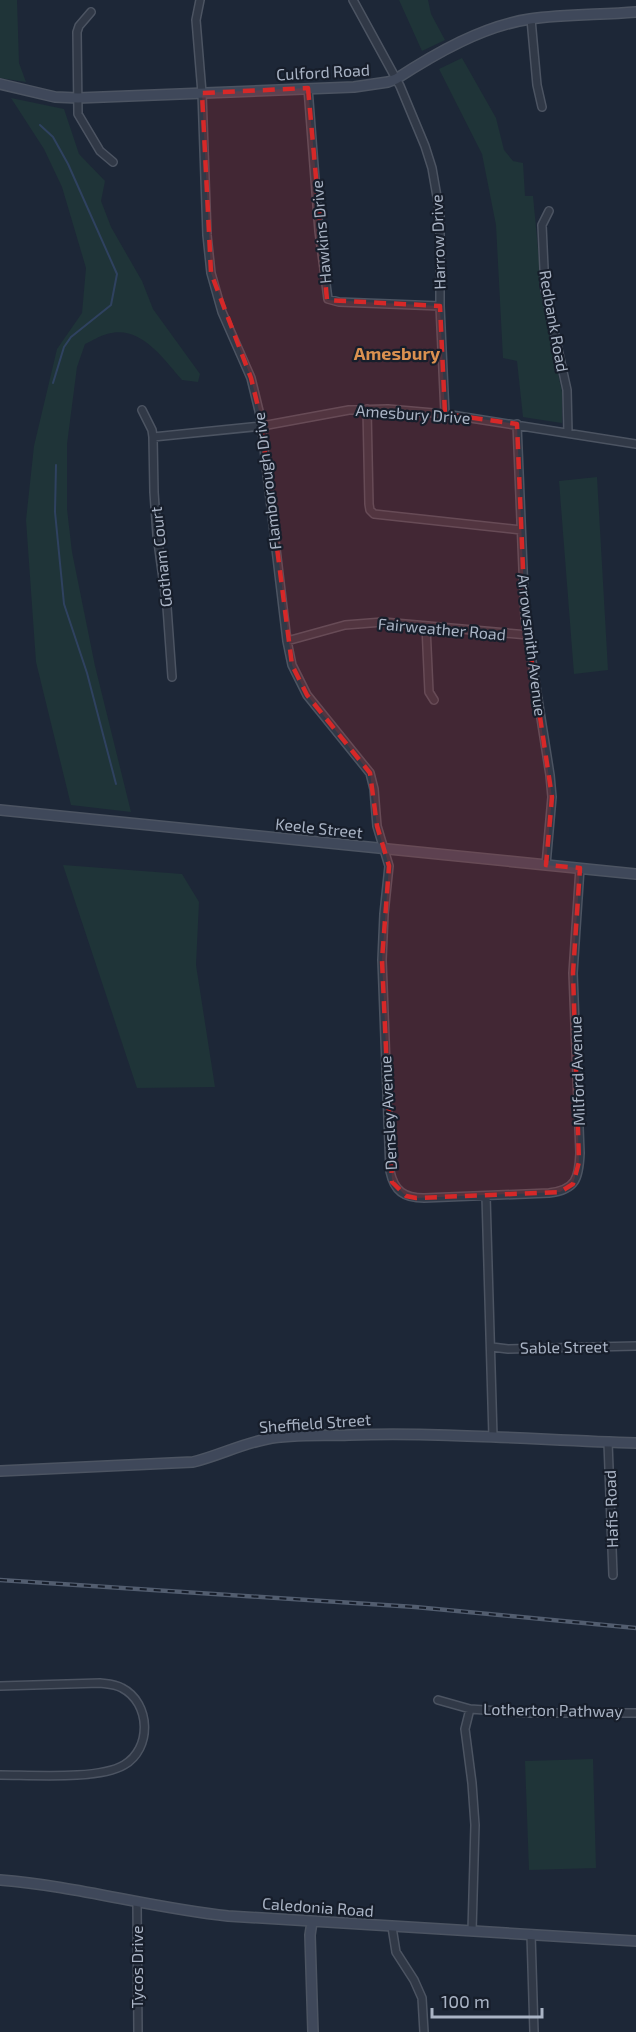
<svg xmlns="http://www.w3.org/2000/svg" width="636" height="2032" font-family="'Exo 2',sans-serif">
	<rect width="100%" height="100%" fill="#1d2737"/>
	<path fill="#1f3438" d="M0 0H17L19 63 26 82 0 78Z
		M399 0H428L431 14 445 40 422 51Z
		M462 58 496 118 504 150 513 161 523 163 525 196H533L539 259V286L562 392V423L523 417 517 361 503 358 496 225 482 154 439 69Z
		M11 98 64 109 79 154 105 181 101 201 111 227 142 281 153 309 200 374 198 382 182 380C163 358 140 324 107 334 99 336 92 341 85 344L77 367 67 444V509L72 552 95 666 131 812 71 805 36 662 26 520 34 446 57 349 82 313 86 268 62 187 44 149Z
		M597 477 608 670 574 674 559 481Z
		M63 865 182 874 199 902 196 965 215 1087 137 1088Z
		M593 1759 596 1868 529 1870 525 1761Z"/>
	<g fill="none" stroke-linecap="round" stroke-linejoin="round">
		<path stroke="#2f4260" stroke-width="2" d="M40 125 53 137 68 164 117 274 111 305 71 337 64 347 53 383
			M56 465 55 512 64 604 87 673 116 784"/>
		<defs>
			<path id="street" d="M200 0 196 20 202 93 207 235 211 273 222 312 251 378 260 415 287 641 292 665 307 695 370 773 374 789 377 826 389 866 384 914 382 960 390 1171C394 1191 404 1198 424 1198L549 1193C576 1190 579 1178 580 1153L573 973 580 868
				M353 0 400 86 425 146 432 168 440 214V306L445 414
				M91 12 79 26 77 32 78 114 100 151 113 162
				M531 19 537 85 542 107
				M308 88 319 231 328 299 339 302 440 306
				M549 211 542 225 545 290 567 390 568 433
				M367 409 369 504 370 510 374 514 521 530
				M142 410 152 430 153 437 154 492 157 535 167 607 172 677
				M517 424 525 617 550 775 552 797 546 865
				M153 437 262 426 349 410 388 409 445 414 636 444
				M426 626 429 692 434 700
				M287 641 345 625 383 622 528 635
				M486 1196 493 1437
				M492 1347 508 1349 636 1346
				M608 1442 613 1575
				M0 1686 100 1683C108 1684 115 1684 122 1688 151 1703 152 1749 124 1765 99 1780 31 1775 0 1775
				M438 1700 470 1709 527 1713H636
				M470 1709 465 1729 472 1783 475 1825 472 1931
				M137 1903 138 2032
				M392 1927 396 1952 414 1980 422 1998 424 2032
				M531 1934 534 2032"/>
			<path id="secondary" d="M0 84 55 97 78 98 354 87 388 82 396 79C436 53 483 26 530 19 565 14 601 15 636 12
				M0 810 636 874
				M0 1471 193 1462C218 1456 241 1444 267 1439 293 1434 322 1436 349 1435 445 1432 540 1440 636 1443
				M0 1880C77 1886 151 1908 228 1916L636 1941
				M312 1922 310 1935 313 2032"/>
		</defs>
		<use href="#street" stroke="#4c5462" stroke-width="10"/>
		<use href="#secondary" stroke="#4c5462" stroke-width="12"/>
		<use href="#street" stroke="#313947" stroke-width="7"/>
		<use href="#secondary" stroke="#3f485a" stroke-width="9"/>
		<defs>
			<path id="rail" d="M0 1580 415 1607 636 1628"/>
		</defs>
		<use href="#rail" stroke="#525d6f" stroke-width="4.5"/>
		<use href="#rail" stroke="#171e2b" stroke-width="2" stroke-dasharray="7" stroke-linecap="butt"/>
	</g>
	<path fill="#d62828" fill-opacity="0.2" stroke="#d62828" stroke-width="4.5" stroke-dasharray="12 8" stroke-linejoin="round" d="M308 88 327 300 440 306 445 414 517 424 525 617 552 797 546 865 580 868 573 973 579 1162 573 1184 560 1192 416 1198 406 1196 392 1182 382 960 389 866 377 826 370 773 307 695 292 665 260 415 251 378 211 273 202 93Z"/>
	<g text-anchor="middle" stroke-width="4.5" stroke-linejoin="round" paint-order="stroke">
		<g font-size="16" fill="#aab4c5" stroke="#171e2b">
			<text transform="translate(323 72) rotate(-3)" y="6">Culford Road</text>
			<text transform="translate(321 232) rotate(-95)" y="6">Hawkins Drive</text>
			<text transform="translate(438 242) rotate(-92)" y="6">Harrow Drive</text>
			<text transform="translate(554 321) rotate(80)" y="6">Redbank Road</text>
			<text transform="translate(413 414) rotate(4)" y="6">Amesbury Drive</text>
			<text transform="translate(267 481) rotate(-97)" y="6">Flamborough Drive</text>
			<text transform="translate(161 557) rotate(-96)" y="6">Gotham Court</text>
			<text transform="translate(442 629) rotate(5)" y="6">Fairweather Road</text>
			<text transform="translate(532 645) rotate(83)" y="6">Arrowsmith Avenue</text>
			<text transform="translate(319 828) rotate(6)" y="6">Keele Street</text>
			<text transform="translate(577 1071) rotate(-92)" y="6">Milford Avenue</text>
			<text transform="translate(388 1113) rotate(-93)" y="6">Densley Avenue</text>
			<text transform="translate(564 1347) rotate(-1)" y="6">Sable Street</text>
			<text transform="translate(315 1423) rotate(-4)" y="6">Sheffield Street</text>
			<text transform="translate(611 1509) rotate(-92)" y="6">Hafis Road</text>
			<text transform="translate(553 1710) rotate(1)" y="6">Lotherton Pathway</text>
			<text transform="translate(318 1907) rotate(4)" y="6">Caledonia Road</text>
			<text transform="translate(137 1967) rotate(-90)" y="6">Tycos Drive</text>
		</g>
		<g font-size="18" font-weight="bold" fill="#da9150" stroke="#171e2b">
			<text x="397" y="360">Amesbury</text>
		</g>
	</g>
	<path d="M432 2008v9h110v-9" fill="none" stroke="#aab4c5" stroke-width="3"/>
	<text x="441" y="2008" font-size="18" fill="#aab4c5" stroke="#171e2b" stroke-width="4.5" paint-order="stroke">100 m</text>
</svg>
